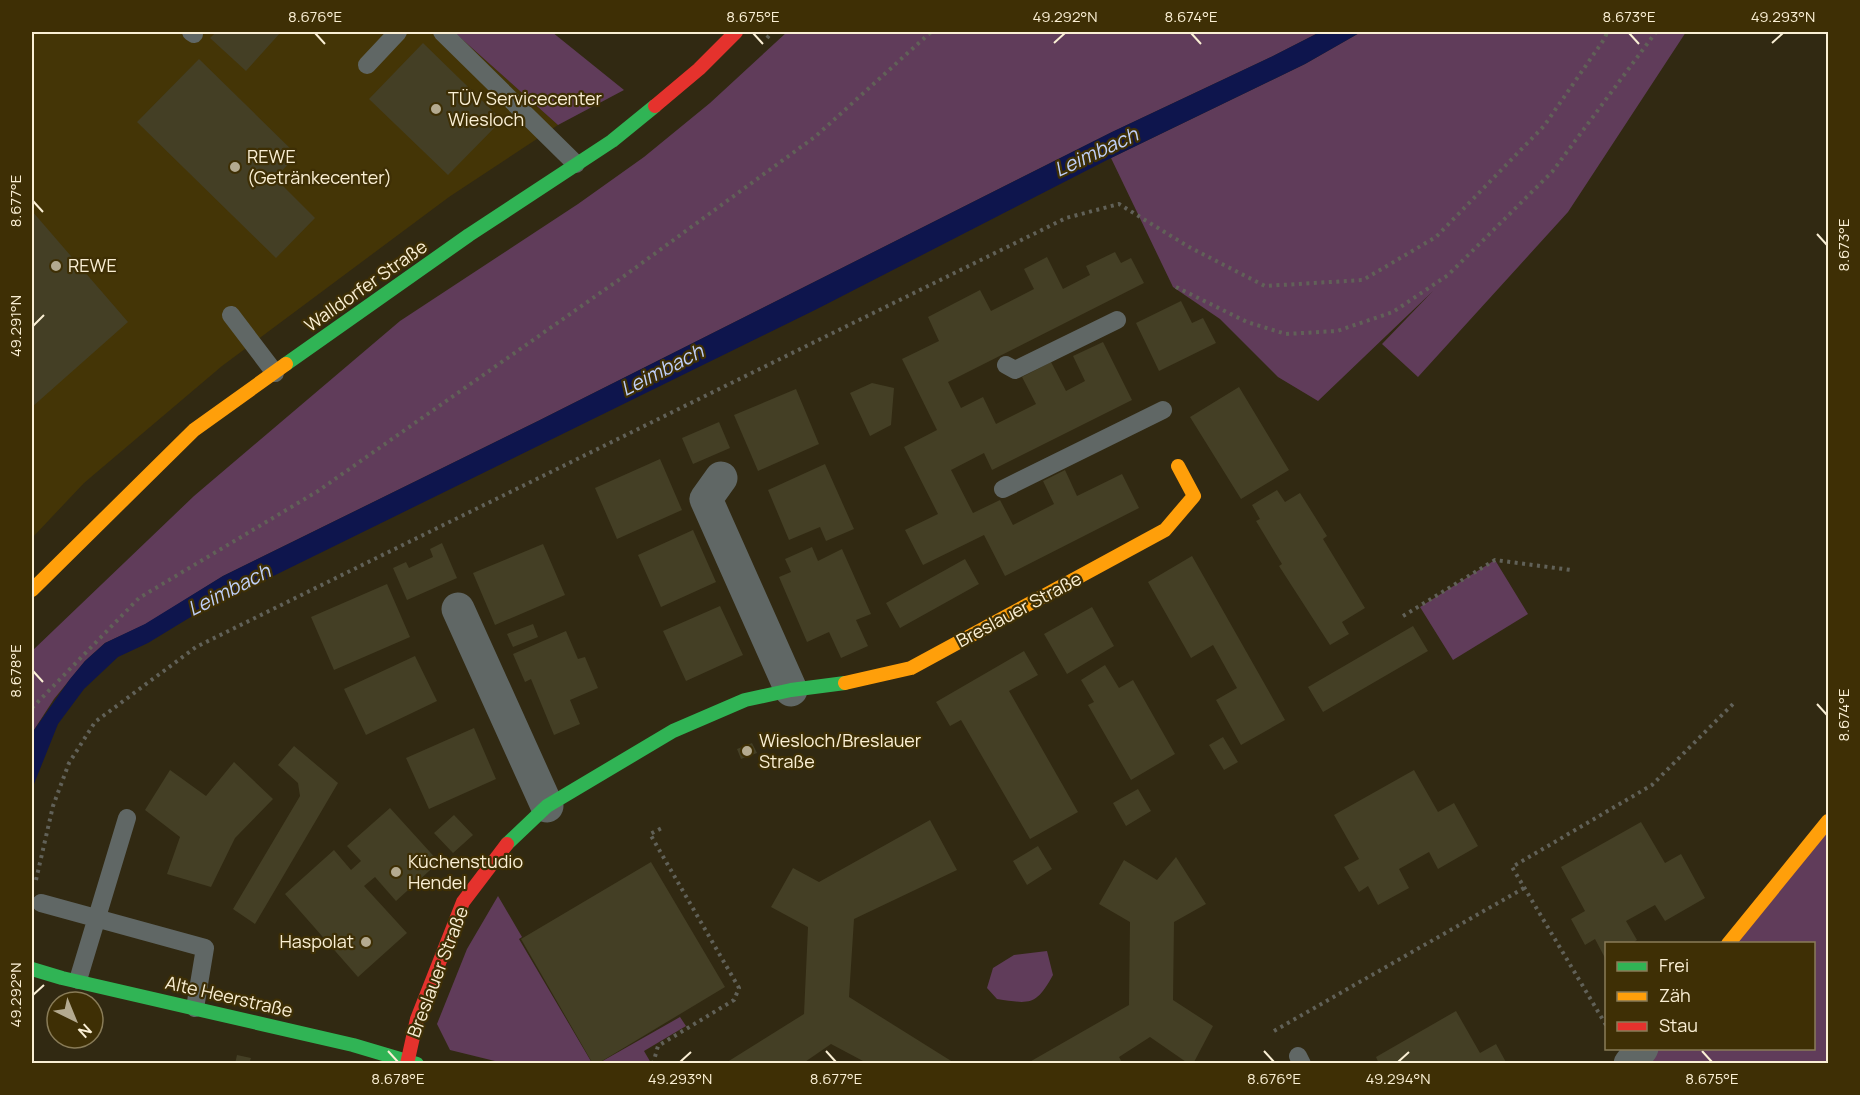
<svg xmlns="http://www.w3.org/2000/svg" width="1860" height="1095" font-family="Manrope,sans-serif">
	<rect width="100%" height="100%" fill="#312912"/>
	<path fill="#443506" d="M32 32H454L558 125 449 197 222 366 84 483 32 538Z"/>
	<path fill="#603c5a" d="M454 32H552L624 90 558 125Z
		M787 32H1320L1273 56 1112 132 538 421 223 576 146 624 105 643 85 661 54 699 32 733V651L194 496 400 321 578 204 644 157 710 103Z
		M1361 32H1686L1568 212 1418 377 1382 344 1433 291 1318 401 1278 377 1220 319 1173 287 1111 158 1305 64Z
		M1495 560 1528 614 1453 660 1420 607Z
		M1828 829V1063L1639 1064 1651 1049 1814 1048V944L1736 943Z
		M498 896 522 937 519 939 592 1063H503L450 1050 437 1024 467 949Z
		M1047 951 1053 975C1036 1006 1030 1004 997 999L987 988 993 968 1014 955Z
		M680 1017 686 1026 644 1051 651 1063H599Z"/>
	<path fill="#0e154d" d="M1320 32H1361L1305 64 1111 158 817 309 194 615 148 643 118 657 84 689 58 724 32 789V733L70 679 85 661 105 643 145 624 223 576 538 421 1112 132 1273 56Z"/>
	<path fill="#443f25" d="M216 32H281L246 71 210 38Z
		M423 43 502 120 448 175 369 99Z
		M199 59 297 155 275 178 315 218 276 258 137 122Z
		M32 211 128 322 32 407Z
		M1115 252 1121 263 1131 258 1144 283 948 382 961 408 983 397 996 424 1036 404 1022 377 1051 362 1066 391 1085 381 1073 356 1103 342 1132 400 992 470 984 453 951 470 973 513 1000 500 1013 525 1054 504 1043 481 1065 470 1077 496 1122 474 1139 508 1005 576 984 535 923 565 905 530 938 514 904 447 937 430 902 359 939 341 928 317 980 290 991 311 1034 289 1024 269 1047 257 1063 289 1090 275 1086 266Z
		M1181 301 1192 323 1203 318 1216 343 1159 371 1136 323Z
		M872 383 894 388 891 425 870 436 850 393Z
		M1239 387 1289 470 1241 499 1190 417Z
		M796 389 819 444 758 471 734 415Z
		M719 422 730 448 693 464 682 438Z
		M660 459 682 510 617 539 595 488Z
		M825 464 854 529 826 541 820 527 789 540 768 490Z
		M1277 490 1285 502 1300 493 1327 536 1323 539 1365 608 1342 622 1349 634 1330 645 1279 566 1282 564 1256 521 1260 519 1252 505Z
		M693 530 716 582 661 607 638 555Z
		M442 543 457 578 407 600 393 568 406 562 409 568 433 557 430 549Z
		M543 544 565 595 495 625 473 573Z
		M812 547 818 561 842 549 871 614 856 620 868 646 841 658 829 632 807 642 779 577 791 572 785 559Z
		M1192 556 1285 720 1241 745 1216 700 1237 688 1213 645 1191 658 1148 582Z
		M965 559 979 584 900 628 886 603Z
		M387 584 410 637 334 670 311 617Z
		M720 606 743 655 686 681 663 631Z
		M1092 607 1114 646 1067 674 1044 634Z
		M533 624 538 637 513 647 507 634Z
		M1413 626 1428 651 1323 712 1308 687Z
		M566 631 578 659 585 657 598 688 570 700 580 724 554 735 531 679 525 682 513 654Z
		M1024 651 1038 675 1009 691 1078 812 1030 839 961 720 950 726 936 702Z
		M415 656 437 701 366 735 344 689Z
		M1105 665 1119 688 1133 680 1175 754 1131 780 1088 705 1094 702 1081 680Z
		M474 728 496 779 429 809 406 758Z
		M1223 737 1238 762 1224 770 1209 745Z
		M752 743 757 753 741 759 737 749Z
		M294 746 338 783 255 924 233 909 300 796 298 783 278 765Z
		M234 762 273 799 235 838 211 887 167 874 180 837 145 810 170 770 206 796Z
		M1414 770 1438 812 1454 803 1478 846 1438 869 1429 852 1399 869 1409 888 1378 905 1368 886 1359 892 1344 867 1359 859 1334 815Z
		M1138 789 1151 811 1126 826 1113 803Z
		M390 808 439 862 396 901 375 877 364 886 407 933 358 977 285 894 334 850 351 870 361 861 347 846Z
		M454 815 473 835 453 853 434 833Z
		M930 820 957 870 854 919 849 997 956 1064H861L863 1061 831 1044 802 1064H724L804 1014 808 927 771 907 793 868 819 882Z
		M1641 822 1665 863 1681 854 1705 898 1665 921 1655 905 1626 921 1637 940 1631 944H1606L1605 958 1595 939 1585 945 1571 919 1585 911 1561 867Z
		M1038 846 1052 869 1027 885 1013 861Z
		M1176 857 1206 904 1174 922 1173 1000 1213 1026 1193 1064H1189L1150 1037 1119 1057 1123 1064H1026L1129 1005 1130 922 1099 904 1124 860 1157 880Z
		M651 862 725 987 597 1064H593L521 939Z
		M1456 1011 1480 1053 1496 1044 1507 1064H1379L1376 1057Z
		M237 1055 251 1058 249 1064H235Z"/>
	<g fill="none" stroke-linecap="round" stroke-linejoin="round">
		<path stroke="#616158" stroke-width="4" stroke-dasharray="3 4.5" stroke-linecap="butt" d="M767 38 772 32
			M1176 287 1247 322 1286 334 1337 331 1393 312 1448 275 1552 172 1656 32
			M1403 616 1495 560 1571 570
			M32 708 139 598 318 491 620 279 816 136 931 32
			M36 880 53 806 69 763 95 722 196 647 1066 218 1119 204 1189 247 1265 286 1363 280 1436 237 1544 126 1605 38 1607 32
			M1606 1025 1512 867 1652 785 1733 704
			M1274 1031 1524 888
			M653 1064 658 1046 734 1000 739 988 650 834 664 827"/>
		<path stroke="#606765" stroke-width="18" d="M191 32 194 34
			M442 32 576 164
			M367 65 398 32
			M231 315 275 373
			M1006 365 1015 370 1117 320
			M1003 489 1163 410
			M41 903 205 948 195 1008
			M78 980 127 818
			M1298 1056 1302 1064"/>
		<path stroke="#606765" stroke-width="33" d="M721 478 706 499 791 690
			M458 609 547 806
			M1630 1064 1642 1048"/>
		<path stroke="#30b455" stroke-width="14" d="M286 364 469 235 612 141 655 106
			M507 844 547 806 673 731 745 700 791 690 845 683
			M32 969 62 978 353 1045 417 1064"/>
		<path stroke="#ff9f0a" stroke-width="14" d="M32 590 194 430 286 364
			M845 683 911 668 1165 530 1194 496 1178 466
			M1728 944 1828 821"/>
		<path stroke="#e5322d" stroke-width="14" d="M655 106 699 69 736 32
			M407 1064 417 1019 463 902 507 844"/>
	</g>
	<path fill="none" stroke="#faefd4" stroke-width="2" d="M315 33 325 44M753 33 763 44M1191 33 1201 44M1629 33 1639 44M1054 43 1065 33M1772 43 1783 33M33 201 43 212M1817 234 1827 245M33 326 44 315M33 671 43 682M1817 704 1827 715M33 995 44 985M388 1051 398 1062M826 1051 836 1062M1264 1051 1274 1062M1702 1051 1712 1062M680 1062 691 1052M1398 1062 1409 1052"/>
	<g fill="#b4aa90" stroke="#3e2f05" stroke-width="2">
		<circle cx="436" cy="109" r="6"/>
		<circle cx="235" cy="167" r="6"/>
		<circle cx="56" cy="266" r="6"/>
		<circle cx="747" cy="751" r="6"/>
		<circle cx="396" cy="872" r="6"/>
		<circle cx="366" cy="942" r="6"/>
	</g>
	<g text-anchor="middle" stroke-width="4.5" stroke-linejoin="round" paint-order="stroke">
		<g font-size="18" fill="#faefd4" stroke="#3e2f05" text-anchor="start">
			<text x="448" y="105">TÜV Servicecenter<tspan x="448" dy="21">Wiesloch</tspan></text>
			<text x="247" y="163">REWE<tspan x="247" dy="21">(Getränkecenter)</tspan></text>
			<text x="68" y="272">REWE</text>
			<text x="759" y="747">Wiesloch/Breslauer<tspan x="759" dy="21">Straße</tspan></text>
			<text x="408" y="868">Küchenstudio<tspan x="408" dy="21">Hendel</tspan></text>
			<text x="354" y="948" text-anchor="end">Haspolat</text>
		</g>
		<g font-size="18" fill="#faefd4" stroke="#3e2f05">
			<text transform="translate(366 286) rotate(-35)" y="6">Walldorfer Straße</text>
			<text transform="translate(1019 610) rotate(-28)" y="6">Breslauer Straße</text>
			<text transform="translate(438 972) rotate(-69)" y="6">Breslauer Straße</text>
			<text transform="translate(229 997) rotate(13)" y="6">Alte Heerstraße</text>
		</g>
		<g font-size="20" font-style="italic" fill="#c0d0f8" stroke="#3e2f05">
			<text transform="translate(1096 152) rotate(-25)" y="7">Leimbach</text>
			<text transform="translate(662 370) rotate(-27)" y="7">Leimbach</text>
			<text transform="translate(229 590) rotate(-27)" y="7">Leimbach</text>
		</g>
	</g>
	<rect width="1860" height="1095" fill="none" stroke="#3e2f05" stroke-width="66"/>
	<rect x="1605" y="942" width="210" height="108" fill="#3e2f05" stroke="#897c58" stroke-width="1.5"/>
	<rect x="1617" y="962" width="30" height="9" fill="#30b455" stroke="#897c58" stroke-width="1.5"/>
	<text x="1659" y="972" font-size="18" fill="#faefd4">Frei</text>
	<rect x="1617" y="992" width="30" height="9" fill="#ff9f0a" stroke="#897c58" stroke-width="1.5"/>
	<text x="1659" y="1002" font-size="18" fill="#faefd4">Zäh</text>
	<rect x="1617" y="1022" width="30" height="9" fill="#e5322d" stroke="#897c58" stroke-width="1.5"/>
	<text x="1659" y="1032" font-size="18" fill="#faefd4">Stau</text>
	<g transform="translate(75 1020) rotate(137)"><circle r="28" fill="#3e2f05" stroke="#897c58" stroke-width="1.5"/>
	<path d="M0-4.5L10 22L0 15L-10 22Z" fill="#b4aa90"/>
	<text y="-9" font-size="16" font-weight="bold" text-anchor="middle" fill="#faefd4">N</text>
	</g>
	<rect x="33" y="33" width="1794" height="1029" fill="none" stroke="#faefd4" stroke-width="2"/>
	<g font-size="15" text-anchor="middle" fill="#faefd4">
		<text x="315" y="22">8.676°E</text>
		<text x="753" y="22">8.675°E</text>
		<text x="1065" y="22">49.292°N</text>
		<text x="1191" y="22">8.674°E</text>
		<text x="1629" y="22">8.673°E</text>
		<text x="1783" y="22">49.293°N</text>
		<text transform="translate(16 201) rotate(-90)" y="5">8.677°E</text>
		<text transform="translate(1844 245) rotate(-90)" y="5">8.673°E</text>
		<text transform="translate(16 326) rotate(-90)" y="5">49.291°N</text>
		<text transform="translate(16 671) rotate(-90)" y="5">8.678°E</text>
		<text transform="translate(1844 715) rotate(-90)" y="5">8.674°E</text>
		<text transform="translate(16 995) rotate(-90)" y="5">49.292°N</text>
		<text x="398" y="1084">8.678°E</text>
		<text x="680" y="1084">49.293°N</text>
		<text x="836" y="1084">8.677°E</text>
		<text x="1274" y="1084">8.676°E</text>
		<text x="1398" y="1084">49.294°N</text>
		<text x="1712" y="1084">8.675°E</text>
	</g>
</svg>
